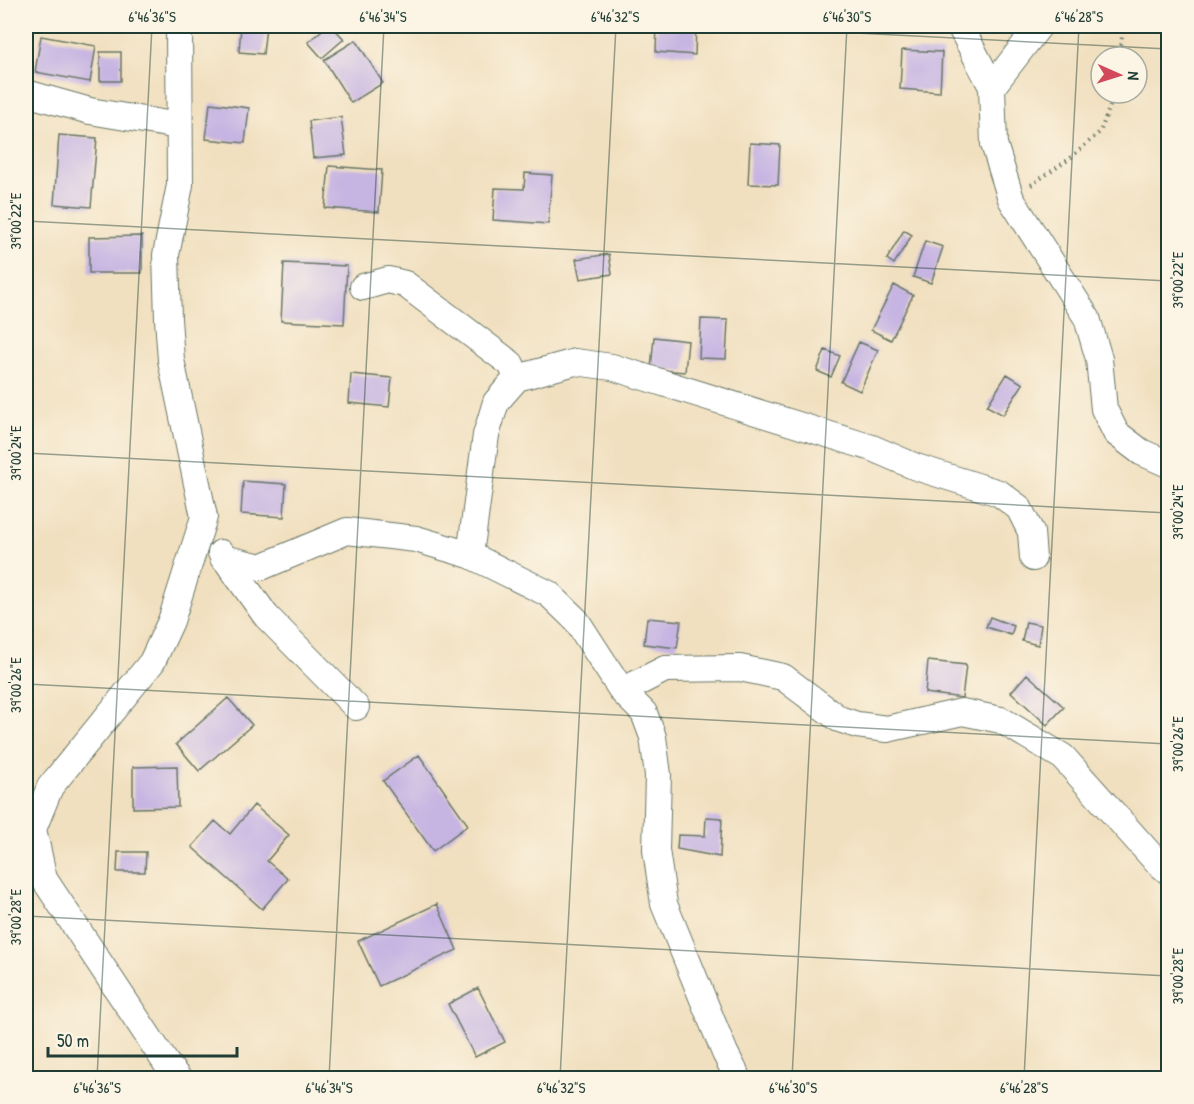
<svg xmlns="http://www.w3.org/2000/svg" width="1194" height="1104" font-family="'Patrick Hand',sans-serif">
	<rect width="100%" height="100%" fill="#fcf5e5"/>
	<filter id="ink" filterUnits="userSpaceOnUse"><feTurbulence type="fractalNoise" baseFrequency=".0167" numOctaves="2"/><feDisplacementMap in="SourceGraphic" scale="12" xChannelSelector="R" yChannelSelector="G"/><feConvolveMatrix kernelMatrix="1 2 1 2 8 2 1 2 1" color-interpolation-filters="sRGB"/></filter>
	<filter id="wash" filterUnits="userSpaceOnUse"><feTurbulence type="fractalNoise" baseFrequency=".008" numOctaves="4" result="noise"/><feDisplacementMap in="SourceGraphic" scale="24" xChannelSelector="R" yChannelSelector="G"/><feGaussianBlur stdDeviation="1.35" result="paint"/><feColorMatrix in="noise" values="0 0 0 0 0 0 0 0 0 0 0 0 0 0 0 0 0 1.4 0 .05"/><feComposite in="paint" operator="in"/></filter>
	<g filter="url(#wash)">
		<rect width="100%" height="100%" fill="#f1e0c0"/>
		<g id="blocks">
			<path fill="#c6b4e2" d="M241 26H266L263 54 239 52Z
				M327 26H332L344 39 322 58 308 42Z
				M657 26H696L695 55 656 52Z
				M41 36 96 46 90 82 35 72Z
				M356 40 383 83 351 103 324 60Z
				M902 50 942 52 940 92 900 89Z
				M100 52H121V81H100Z
				M210 103 249 108 245 143 206 139Z
				M341 117 346 155 313 158 309 121Z
				M59 135 97 138 91 207 54 204Z
				M750 143 780 145 778 185 748 184Z
				M329 166 382 170 379 212 325 208Z
				M525 173 552 175 548 224 493 220 495 188 524 189Z
				M904 230 912 235 894 264 887 259Z
				M142 236V273H89V237Z
				M925 241 943 247 931 283 913 277Z
				M609 254 612 274 580 279 576 259Z
				M284 263 347 266 344 324 281 321Z
				M894 285 913 295 891 340 871 330Z
				M701 319 728 320 726 359 699 358Z
				M654 337 688 341 685 372 651 369Z
				M859 342 878 350 860 391 841 382Z
				M825 350 840 356 831 377 817 371Z
				M351 374 392 378 389 407 349 403Z
				M1007 374 1023 384 1003 415 987 406Z
				M243 481 286 484 284 517 241 514Z
				M990 617 1014 626 1011 635 986 627Z
				M647 618 681 621 677 648 644 644Z
				M1026 622 1041 625 1038 645 1022 641Z
				M928 661 966 665 962 698 925 693Z
				M1027 674 1064 707 1047 725 1011 692Z
				M228 698 252 725 199 771 176 744Z
				M419 755 468 825 433 851 383 781Z
				M177 766 178 807 133 808V767Z
				M254 805 289 835 267 861 288 879 262 909 192 847 215 821 230 834Z
				M706 817 722 818 720 857 677 849 678 835 705 836Z
				M118 852H146L145 872H117Z
				M437 904 457 950 379 986 358 941Z
				M478 988 505 1042 475 1057 448 1004Z"/>
		</g>
	</g>
	<g filter="url(#ink)">
		<use href="#blocks" fill-opacity="0" stroke="#687665" stroke-width="1.5"/>
		<g fill="none" stroke-linecap="round" stroke-linejoin="round">
			<defs>
				<path id="street" d="M960 26 992 87 994 144 1011 199 1087 318 1099 359 1104 409 1116 433 1141 452 1168 464
					M992 87 1039 26
					M26 93 90 111 179 126
					M363 287 388 280 405 284 511 364 517 378
					M221 553 266 616 356 707
					M470 555 486 435 496 402 517 378 575 362 612 367 872 448 916 467 999 493 1019 508 1031 532 1033 558
					M223 558 261 567 347 531 416 539 470 555 549 594 576 620 622 691 644 713 653 737 658 775 656 850 664 904 725 1053 738 1078
					M622 691 665 669 740 668 783 677 839 719 857 725 887 729 962 712 1001 720 1063 757 1156 861 1168 871
					M178 1078 166 1063 44 879 33 829 50 787 152 662 171 621 204 517 171 360 168 319 166 255 180 185 179 26"/>
			</defs>
			<use href="#street" stroke="#687665" stroke-width="28"/>
			<path stroke="#687665" stroke-width="4" stroke-dasharray="1.5 4.5" stroke-linecap="butt" d="M1120 57 1123 26
				M1031 185 1068 160 1100 132 1115 93"/>
			<use href="#street" stroke="#fff" stroke-width="26"/>
		</g>
	</g>
	<path fill="none" stroke="#1f3d34" stroke-width="1.5" stroke-opacity="0.45" d="M718 26 1168 49M26 221 1168 281M26 453 1168 513M26 684 1168 744M26 916 1168 976M97 1078 152 26M329 1078 384 26M560 1078 616 26M792 1078 847 26M1024 1078 1079 26"/>
	<rect width="1194" height="1104" fill="none" stroke="#fcf5e5" stroke-width="66"/>
	<g transform="translate(1119 75) rotate(93)"><circle r="28" fill="#fcf5e5" stroke="#a4ab9e" stroke-width="1.5"/>
	<path d="M0-4.5L10 22L0 15L-10 22Z" fill="#d1495b"/>
	<text y="-9" font-size="16" font-weight="bold" text-anchor="middle" fill="#1f3d34">N</text>
	</g>
	<path d="M48 1047v9h189v-9" fill="none" stroke="#1f3d34" stroke-width="3"/>
	<text x="57" y="1047" font-size="18" fill="#1f3d34" stroke="#fcf5e5" stroke-width="4.5" paint-order="stroke">50 m</text>
	<rect x="33" y="33" width="1128" height="1038" fill="none" stroke="#1f3d34" stroke-width="2"/>
	<g font-size="15" text-anchor="middle" fill="#1f3d34">
		<text x="152" y="22">6°46'36"S</text>
		<text x="383" y="22">6°46'34"S</text>
		<text x="615" y="22">6°46'32"S</text>
		<text x="847" y="22">6°46'30"S</text>
		<text x="1079" y="22">6°46'28"S</text>
		<text transform="translate(16 221) rotate(-90)" y="5">39°00'22"E</text>
		<text transform="translate(1178 280) rotate(-90)" y="5">39°00'22"E</text>
		<text transform="translate(16 453) rotate(-90)" y="5">39°00'24"E</text>
		<text transform="translate(1178 512) rotate(-90)" y="5">39°00'24"E</text>
		<text transform="translate(16 685) rotate(-90)" y="5">39°00'26"E</text>
		<text transform="translate(1178 744) rotate(-90)" y="5">39°00'26"E</text>
		<text transform="translate(16 917) rotate(-90)" y="5">39°00'28"E</text>
		<text transform="translate(1178 976) rotate(-90)" y="5">39°00'28"E</text>
		<text x="97" y="1093">6°46'36"S</text>
		<text x="329" y="1093">6°46'34"S</text>
		<text x="561" y="1093">6°46'32"S</text>
		<text x="793" y="1093">6°46'30"S</text>
		<text x="1024" y="1093">6°46'28"S</text>
	</g>
</svg>
